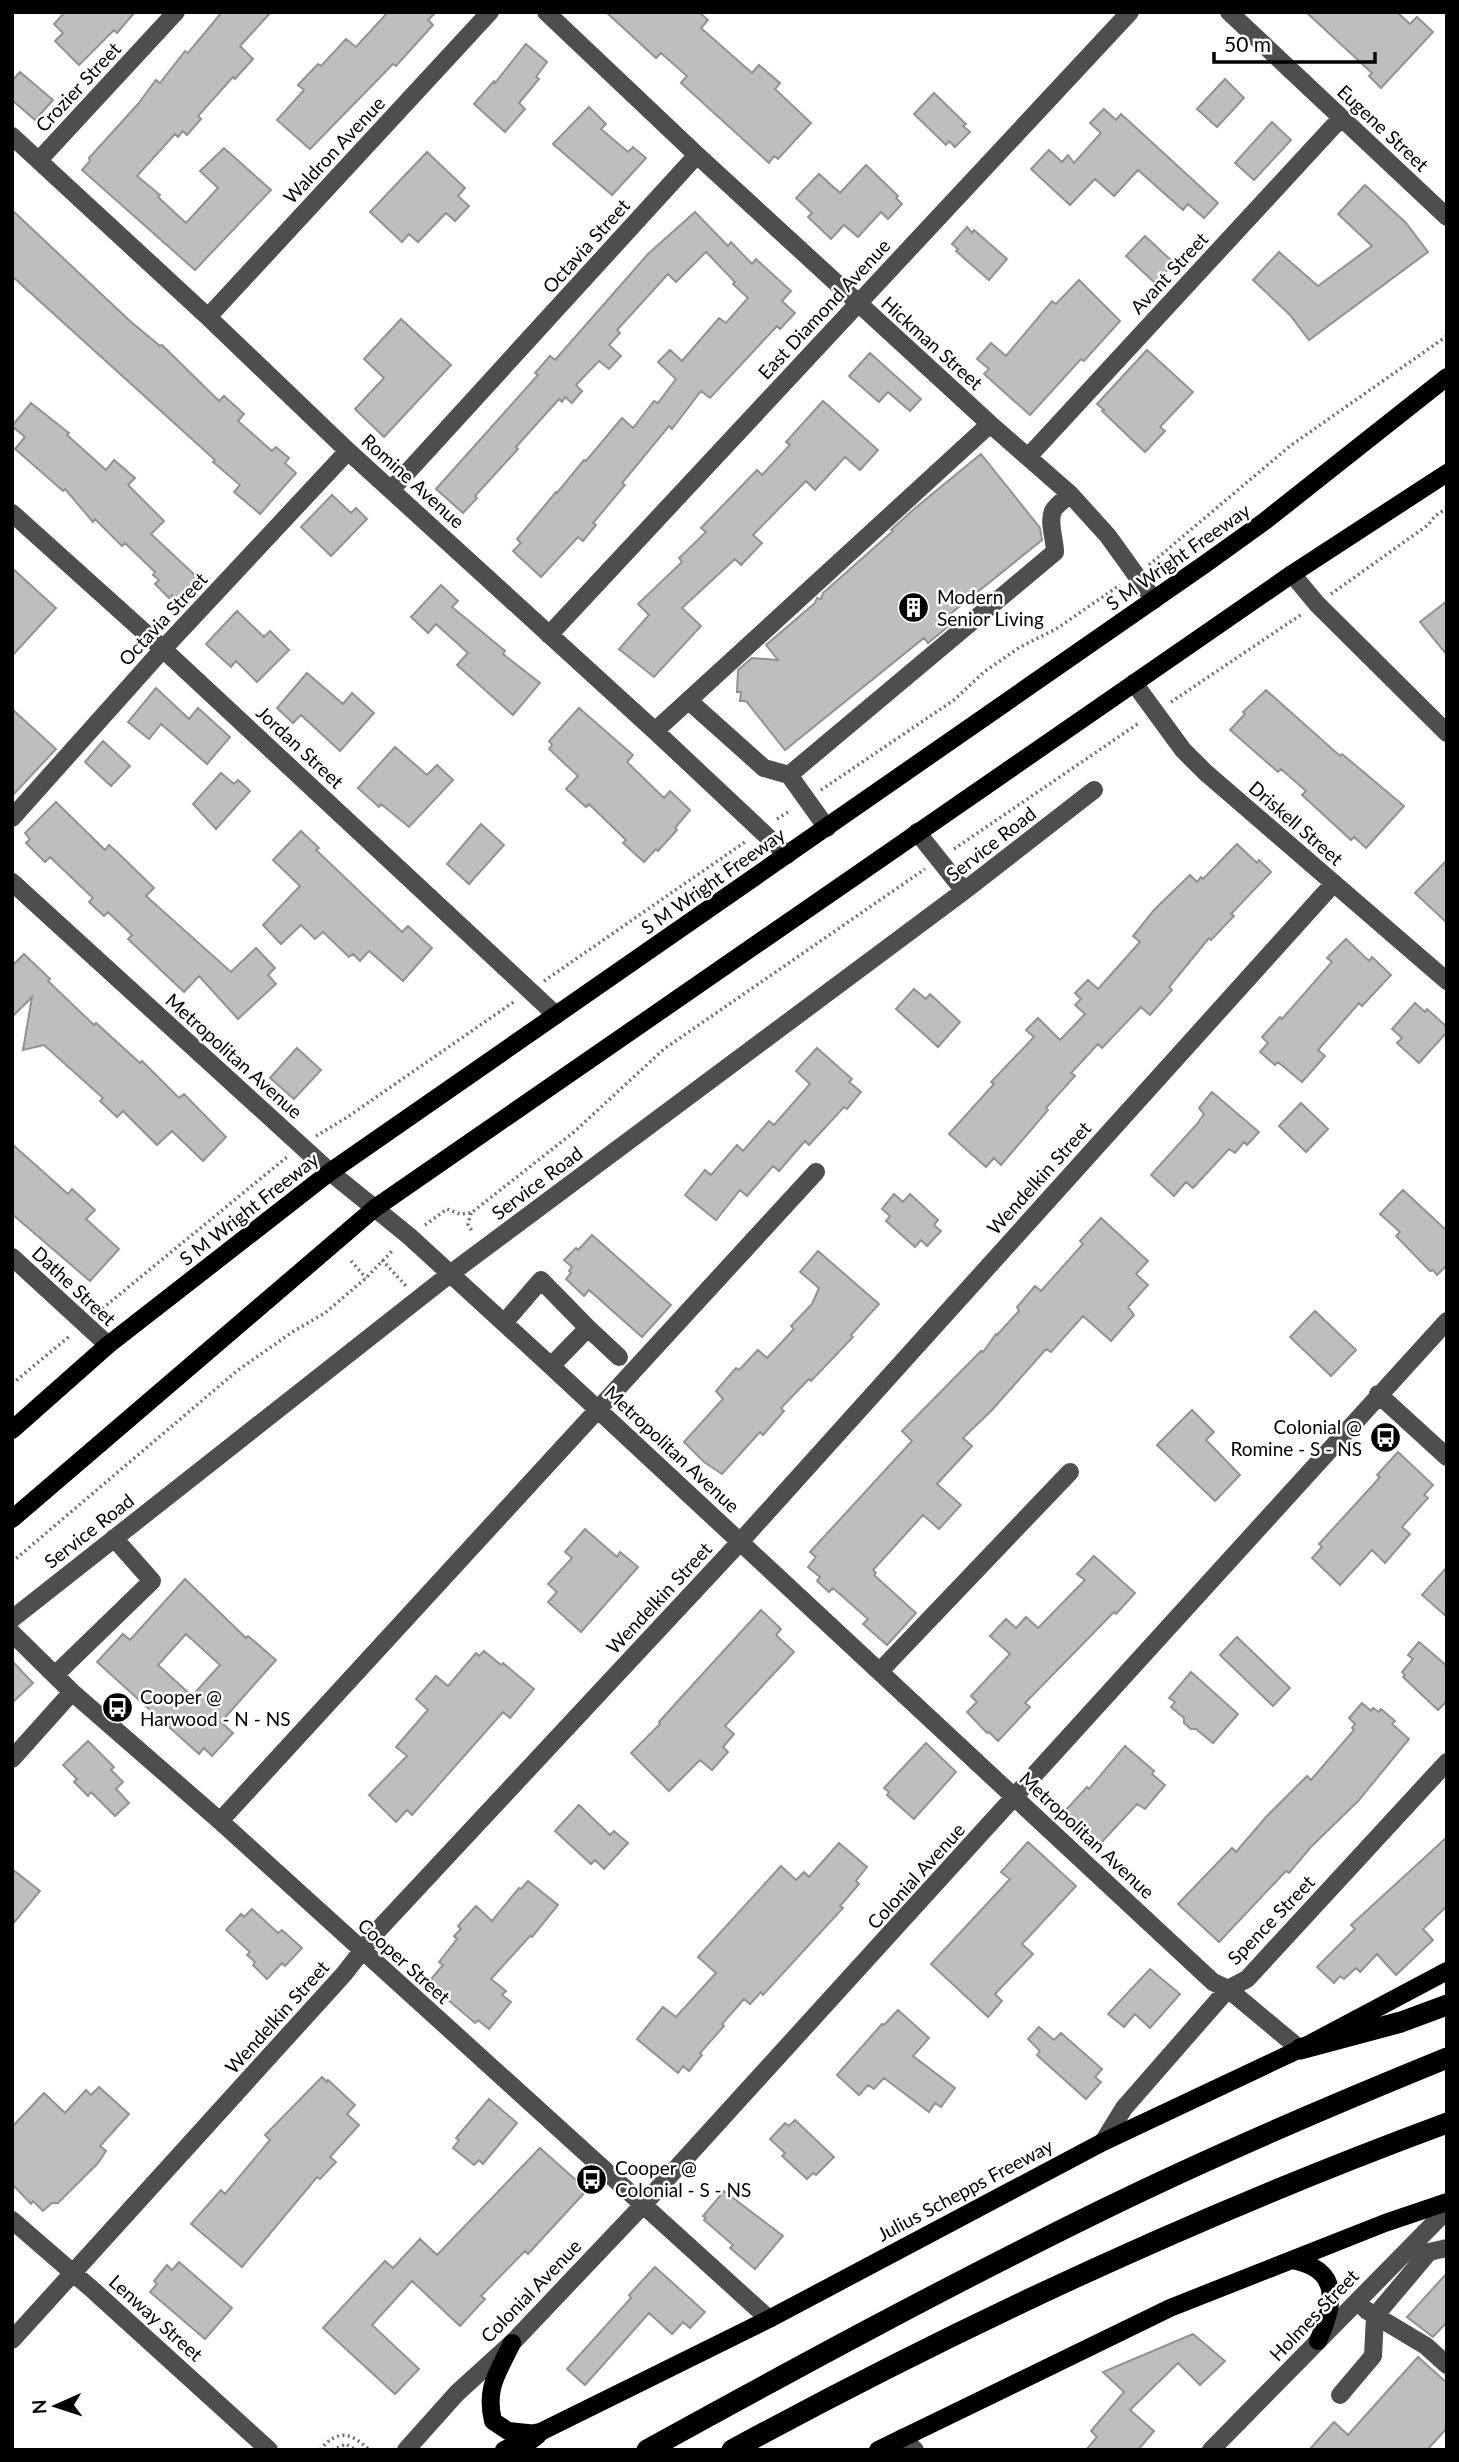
<svg xmlns="http://www.w3.org/2000/svg" width="1459" height="2462" font-family="Lato,sans-serif">
	<rect width="100%" height="100%" fill="#fff"/>
	<path fill="#bebebe" stroke="#929292" stroke-width="2" fill-rule="evenodd" d="M65 12H135L117 33 114 30 79 65 55 41 63 33 54 24Z
		M222 12H271L240 46 253 59 235 79 233 77 198 116 201 119 187 135 183 131 178 137 175 134 137 176 160 195 158 197 186 223 218 188 200 171 224 148 271 190 195 270 82 170 90 161 89 158 138 104 156 80 160 83 185 51 188 53Z
		M388 12H436L428 20 433 25 396 66 393 64 310 149 277 120 304 90 298 85 318 64 321 66 346 39 356 47Z
		M606 12H699L708 20 701 28 752 73 759 65 780 83 775 89 811 123 778 159 774 156 769 163 681 83 687 76 661 53 656 58Z
		M1306 12H1397L1410 24 1417 17 1433 32 1381 88 1369 76 1372 73Z
		M526 44 547 62 536 77 539 79 519 103 525 109 505 132 474 104 494 81 495 83Z
		M20 72 53 100 35 120 12 100V81Z
		M1225 79 1244 98 1217 127 1197 109Z
		M934 93 966 124 963 126 970 132 955 147 949 141 946 145 914 114Z
		M589 107 606 124 601 129 628 152 633 147 646 158 612 195 553 144Z
		M1104 109 1116 120 1121 114 1218 203 1204 218 1188 204 1183 210 1138 170 1114 196 1095 179 1070 205 1031 169 1049 150 1062 162 1068 155 1074 163 1101 133 1090 123Z
		M1272 122 1291 140 1254 180 1235 163Z
		M427 152 465 188 458 196 469 206 455 221 446 213 418 242 409 234 402 242 370 212Z
		M866 165 898 196 896 198 902 204 888 219 881 212 858 237 844 225 831 239 808 217 812 213 796 198 819 174 840 193Z
		M1365 185 1406 223 1428 252 1309 340 1290 315 1253 280 1279 252 1318 286 1372 246 1338 214Z
		M12 210 130 321 160 346 162 345 219 401 224 396 244 414 238 421 272 451 276 447 289 458 285 463 296 473 260 514 234 492 240 485 213 462 215 460 12 276Z
		M695 212 728 246 731 242 752 264 756 259 791 291 782 301 795 313 780 329 777 326 710 398 701 391 672 429 669 426 622 483 625 485 593 523 596 525 583 541 578 537 541 577 513 551 521 543 517 539 556 492 557 493 584 460 586 461 622 418 633 428 654 401 658 403 676 379 658 362 670 350 682 361 719 318 726 323 748 298 733 284 735 282 706 252 676 282 668 274 617 330 620 333 609 345 621 356 609 369 599 361 576 385 582 391 572 403 565 397 562 402 559 399 516 447 518 449 475 496 477 498 463 513 436 489 538 375 535 373 550 356 555 360 648 254Z
		M967 227 972 233 974 230 1007 259 989 280 956 251 958 249 952 244Z
		M1145 236 1174 263 1155 283 1126 256Z
		M1079 280 1120 321 1084 361 1081 359 1030 415 984 374 989 369 977 359 991 343 1006 356 1052 301 1056 304Z
		M401 319 451 365 384 437 355 409 384 378 364 359Z
		M1147 350 1193 392 1160 427 1165 431 1145 452 1102 411 1104 410 1097 404Z
		M870 353 921 399 910 411 888 392 879 402 849 376Z
		M823 401 878 450 860 470 845 457 815 490 806 481 753 535 762 543 741 565 735 559 682 608 701 626 654 677 619 649 649 615 638 604 682 562 679 558 706 532 701 528 757 470 762 475 790 445 786 442Z
		M31 403 69 433 67 435 106 470 114 460 135 478 128 485 164 521 151 534 198 578 178 600 172 595 169 598 155 584 159 580 153 575 155 572 125 543 122 546 95 519 93 522 65 489 63 491 15 449 25 437 12 426Z
		M981 454 1040 528 1042 540 944 619 950 625 928 643 924 638 785 750 746 701H740L741 692H737L738 670 752 658 778 660 766 645 815 603 817 598 821 599 823 593 893 531 891 530 914 509Z
		M332 495 351 513 356 508 367 519 331 556 301 527Z
		M12 568 56 608 12 656Z
		M441 585 458 601 452 607 505 651 503 654 540 683 513 715 457 665 468 653 436 624 428 633 411 617Z
		M1447 601V655L1420 622Z
		M237 611 264 637 270 631 289 650 257 682 236 661 231 667 206 644Z
		M307 673 343 704 352 693 374 713 340 751 301 715 293 723 277 708Z
		M156 688 189 719 198 708 230 737 207 764 161 724 149 739 128 722Z
		M1266 690 1340 756 1342 754 1404 806 1366 848 1354 837 1351 840 1302 795 1306 791 1281 769 1278 772 1230 730 1245 714 1243 712Z
		M579 708 633 755 627 762 664 798 670 791 690 810 675 828 677 830 658 851 656 849 644 862 623 843 626 840 589 804 586 807 566 789 578 776 549 749 552 745 549 741Z
		M12 709 56 749 12 796Z
		M103 741 130 766 111 786 85 762Z
		M395 747 427 775 437 765 453 780 409 827 381 804 379 807 358 788Z
		M221 773 234 784 238 780 250 791 216 829 193 804Z
		M56 802 105 850 109 845 117 852 154 888 146 896 231 972 256 948 275 968 268 975 276 984 238 1019 199 976 184 992 128 939 132 935 108 912 104 916 89 902 93 898 50 857 45 862 26 843 30 839 25 833Z
		M481 824 504 845 469 884 447 864Z
		M301 831 319 848 316 850 402 932 408 926 432 948 403 981 369 951 360 961 353 954 349 957 323 932 315 939 301 925 281 944 263 925 300 886 273 860Z
		M1237 844 1257 863 1259 860 1271 872 1231 914 1234 916 1211 940 1209 938 1169 987 1172 990 1150 1015 1141 1007 1102 1048 1098 1044 1071 1073 1075 1076 1046 1108 1048 1110 1001 1165 994 1158 986 1167 949 1134 994 1084 991 1082 1034 1037 1026 1030 1038 1018 1060 1040 1085 1014 1075 1005 1081 999 1075 993 1088 980 1098 989 1140 942 1133 936 1154 910 1190 875 1197 882 1201 877 1203 879Z
		M1447 860V923L1415 893Z
		M1346 939 1369 961 1372 957 1391 975 1362 1006 1359 1003 1318 1050 1325 1056 1302 1082 1278 1062 1275 1065 1260 1052 1268 1043 1262 1037 1280 1017 1282 1019 1332 962 1327 958Z
		M24 954 50 979 48 981 94 1025 96 1023 140 1063 142 1061 179 1098 184 1094 226 1137 203 1161 172 1131 157 1145 123 1111 117 1117 100 1101 103 1098 44 1045 23 1050 32 997 12 1017V966Z
		M914 989 926 999 930 994 960 1022 938 1047 896 1009Z
		M1415 1003 1425 1012 1427 1009 1447 1027V1032L1419 1063 1397 1043 1402 1038 1392 1029Z
		M297 1048 321 1070 294 1099 270 1078Z
		M817 1048 852 1079 849 1082 861 1092 847 1109 844 1107 809 1145 805 1141 779 1171 773 1166 747 1196 740 1190 716 1220 685 1195 705 1170 711 1175 737 1145 743 1151 769 1121 774 1125 810 1084 796 1071Z
		M1212 1092 1259 1132 1247 1145 1244 1142 1235 1153 1229 1149 1193 1188 1186 1182 1174 1196 1151 1175 1197 1124 1204 1114 1199 1108Z
		M1301 1103 1328 1129 1306 1152 1279 1126Z
		M12 1144 68 1194 72 1189 95 1210 86 1219 119 1249 90 1281 12 1214Z
		M1403 1190 1447 1231V1265L1437 1275 1433 1270 1430 1271 1396 1236 1400 1232 1380 1214Z
		M894 1194 903 1202 910 1194 938 1220 934 1225 941 1231 927 1246 921 1240 915 1247 886 1221 890 1216 882 1209Z
		M1101 1218 1148 1261 1136 1274 1148 1285 1128 1307 1134 1315 1111 1341 1083 1316 1051 1352 1046 1349 992 1410 963 1438 972 1446 937 1484 961 1505 939 1529 923 1515 873 1570 876 1573 874 1575 916 1613 887 1645 863 1624 868 1619 833 1588 829 1592 817 1581 820 1577 808 1567 816 1557 810 1552 912 1441 902 1431 981 1351 983 1352 996 1334 997 1335 1019 1311 1017 1307 1035 1286 1041 1291 1083 1244 1080 1241Z
		M592 1235 671 1305 642 1337 589 1290 584 1296 566 1279 571 1273 569 1271 572 1267 564 1260 576 1248 578 1250Z
		M818 1251 879 1304 851 1335 853 1337 811 1381 809 1379 781 1408 784 1411 763 1435 760 1432 722 1474 704 1462 684 1442 723 1399 716 1391 736 1368 739 1370 758 1350 767 1358 794 1329 791 1326 812 1304 819 1288 800 1272Z
		M1315 1311 1356 1350 1331 1376 1290 1337Z
		M1192 1410 1214 1432 1206 1440 1240 1475 1215 1501 1157 1445Z
		M1398 1452 1433 1485 1424 1495 1428 1498 1402 1527 1410 1534 1385 1563 1372 1550 1340 1585 1312 1558 1322 1547 1319 1544 1373 1485 1380 1477 1377 1475Z
		M585 1529 617 1557 620 1552 638 1567 581 1632 548 1602 557 1592 548 1584 572 1558 565 1552Z
		M1094 1556 1135 1593 1116 1614 1114 1612 1025 1703 1030 1707 998 1741 989 1732 987 1733 967 1712 977 1702 971 1696 1010 1654 990 1636 1006 1619 1016 1628 1026 1617 1038 1628 1085 1580 1077 1574Z
		M1447 1567V1617L1422 1595Z
		M185 1579 246 1638 248 1636 276 1660 221 1722 233 1733 212 1756 204 1748 199 1754 97 1662 123 1634 130 1640ZM186 1634 220 1665 192 1696 158 1665Z
		M761 1610 781 1629 776 1635 794 1652 725 1726 734 1734 723 1747 728 1752 712 1770 700 1760 669 1791 631 1753 660 1724 659 1722 687 1691Z
		M1237 1637 1290 1688 1273 1706 1220 1655Z
		M1419 1642 1447 1666V1701L1438 1710 1403 1677 1405 1675 1402 1672 1413 1659 1408 1655Z
		M484 1651 501 1665 503 1663 534 1689 510 1718 503 1712 412 1815 407 1810 396 1822 369 1795 407 1756 396 1747 428 1710 416 1699 436 1676 448 1686 476 1653 479 1656Z
		M12 1661 33 1683 12 1703Z
		M1191 1672 1238 1714 1213 1743 1196 1729H1191L1184 1723V1718L1171 1707 1175 1702 1169 1698Z
		M1362 1703 1371 1711 1373 1708 1379 1712 1381 1709 1395 1721 1392 1724 1409 1739 1359 1800 1310 1848 1289 1873 1286 1871 1219 1942 1178 1904 1232 1848 1236 1852 1266 1817 1307 1776 1311 1780 1354 1730 1352 1728 1355 1724 1349 1718Z
		M88 1741 114 1767 111 1770 123 1782 116 1789 129 1803 115 1816 91 1792 88 1796 74 1782 77 1779 63 1765Z
		M926 1743 956 1772 914 1819 887 1795 889 1792 884 1788Z
		M1125 1746 1154 1771 1152 1774 1165 1785 1145 1809 1137 1804 1100 1844 1065 1811 1087 1787 1089 1789Z
		M579 1805 610 1835 614 1831 628 1843 604 1869 595 1860 591 1864 555 1831Z
		M1447 1837V1906L1423 1929 1433 1940 1396 1975 1377 1954 1360 1972 1356 1968 1344 1979 1340 1976 1334 1983 1317 1967 1355 1929 1351 1925Z
		M1028 1842 1076 1886 1022 1944 1033 1954 995 1994 1002 2001 988 2017 931 1964 1010 1879 1001 1872Z
		M839 1843 867 1867 856 1881 859 1884 840 1906 843 1908 763 1995 761 1992 750 2004 744 1999 722 2024 724 2026 700 2053 702 2055 689 2071 683 2066 678 2073 637 2039 663 2007 676 2017 716 1973 698 1957 781 1866 796 1880 804 1872 809 1877Z
		M12 1869 40 1891 12 1925Z
		M528 1881 558 1905 532 1937 530 1936 491 1979 506 1991 502 1995 511 2002 489 2029 478 2020 475 2023 428 1983 443 1965 439 1962 457 1939 454 1936 461 1929 458 1926 476 1906 492 1921 519 1888 521 1889Z
		M252 1909 278 1933 282 1930 302 1948 285 1966 282 1963 267 1979 253 1965 255 1962 247 1955 250 1952 226 1930 241 1914 244 1917Z
		M1150 1969 1180 1994 1150 2028 1135 2014 1124 2027 1108 2014Z
		M898 2010 929 2038 913 2056 955 2088 941 2107 935 2103 929 2112 884 2078 874 2089 868 2085 859 2095 837 2075 882 2024 884 2025Z
		M1039 2027 1054 2040 1061 2033 1102 2069 1095 2077 1101 2082 1086 2099 1037 2055 1040 2051 1028 2039Z
		M322 2077 327 2082 328 2080 355 2105 347 2114 359 2125 330 2157 336 2162 320 2179 317 2177 242 2267 191 2224 221 2190 225 2194 270 2140 265 2135Z
		M99 2087 129 2114 100 2146 106 2151 98 2163 58 2203H52L43 2211 33 2201 31 2204 12 2184V2127L44 2093 65 2113 86 2090 91 2095Z
		M489 2099 517 2123 483 2164 479 2160 474 2165 453 2148 459 2140 456 2138Z
		M795 2120 834 2157 816 2175 813 2173 807 2179 782 2156 785 2153 770 2139 785 2123 789 2126Z
		M540 2148 587 2190 528 2254 525 2251 481 2296 485 2299 460 2326 412 2281 372 2325 419 2369 395 2394 323 2328 385 2261 393 2268 420 2239 437 2255Z
		M724 2191 783 2236 755 2269 730 2248 733 2245 704 2220 706 2218 703 2216Z
		M179 2262 232 2308 205 2339 150 2292 157 2284 154 2281 167 2265 172 2270Z
		M655 2267 705 2312 690 2328 683 2322 672 2334 649 2313 585 2385 567 2369 631 2298 629 2295Z
		M1447 2273V2322L1433 2337 1407 2317Z
		M1193 2334 1225 2361 1200 2385 1178 2363 1130 2410 1154 2431 1138 2450H1086L1097 2437 1091 2431 1124 2392 1103 2372Z
		M1418 2357 1447 2383V2428L1427 2450H1309L1334 2422 1348 2435Z"/>
	<g fill="none" stroke-linecap="round" stroke-linejoin="round">
		<path stroke="#707070" stroke-width="3.5" stroke-dasharray="2 3.5" stroke-linecap="butt" d="M1149 565 1290 446 1447 336
			M1331 594 1428 525 1435 516 1447 508
			M1171 702 1302 614
			M821 790 954 700 984 672 1020 647 1056 629 1120 585
			M777 819 791 810
			M954 849 1139 723
			M544 981 745 842
			M316 1136 346 1118 515 1001
			M471 1213 468 1224 473 1233
			M425 1225 447 1209 460 1214 471 1213 574 1132 664 1049 925 869
			M382 1260 406 1286
			M351 1261 366 1278
			M98 1312 287 1157
			M12 1384 71 1335
			M12 1562 238 1370 294 1331 325 1313 366 1278 394 1249
			M320 2450C337 2429 351 2432 369 2450
			M332 2450 346 2444 356 2450"/>
		<path stroke="#4e4e4e" stroke-width="18" d="M546 12 697 155 990 424 1070 494 1108 536 1154 600
			M1229 12 1447 217
			M12 136 208 317 348 451 655 731 787 855
			M39 160 176 12
			M208 317 490 12
			M1028 457 1341 118
			M392 489 697 155
			M12 513 163 649 556 1015
			M1292 574 1317 604 1447 733
			M549 635 1130 12
			M1134 683 1183 750 1205 772 1447 981
			M689 701 764 768 789 775 827 828
			M655 731 990 424
			M789 775 1055 552C1055 540 1048 522 1053 511 1056 505 1065 499 1070 494
			M12 818 163 649 348 451
			M917 832 964 891
			M12 882 330 1172 409 1236 551 1366 1213 1982 1228 1989 1300 2049
			M12 1257 108 1345
			M504 1323 541 1280 588 1328
			M551 1366 588 1328 619 1357
			M1378 1394 1447 1457
			M12 1619 450 1274 964 891 1094 790
			M12 1633 72 1692 220 1821 769 2319
			M880 1671 1070 1472
			M55 1675 152 1581 114 1538
			M12 1759 72 1692
			M220 1821 816 1172
			M1103 2142 1124 2108 1228 1989 1247 1979 1447 1762
			M12 2220 94 2291 269 2450
			M1366 2310 1426 2346 1447 2365
			M12 2340 344 1974 379 1929 740 1542 1334 883
			M1340 2395 1373 2356 1375 2316 1429 2252 1447 2248
			M902 2438 915 2450
			M406 2450 457 2393 512 2343 643 2205 1447 1321
			M1211 2450 1447 2210"/>
		<path stroke="#000" stroke-width="18" d="M12 1430 108 1345 330 1172 1205 564 1265 521 1447 377
			M12 1519 375 1208 1292 574 1447 473
			M1291 2260C1342 2269 1335 2303 1318 2341
			M512 2343C498 2373 485 2387 493 2421L508 2431 537 2434
			M504 2450 769 2319 1103 2142 1300 2049 1447 1971
			M878 2450 1170 2308 1385 2223 1447 2202"/>
		<path stroke="#000" stroke-width="21" d="M1300 2049 1401 2022 1447 2005
			M516 2450 537 2434
			M647 2450C796 2368 945 2287 1098 2212 1212 2156 1329 2106 1447 2058
			M732 2450C962 2325 1201 2214 1447 2123"/>
	</g>
	<defs>
		<symbol id="building-disc" viewBox="-11 -11 22 22"><circle r="9.5" fill="#000" stroke="#fff"/><path d="M-4-6H4V6H1V3H-1V6H-4ZM-2.5-4.3h1.7v1.8h-1.7ZM.8-4.3h1.7v1.8H.8ZM-2.5-1h1.7V.8h-1.7ZM.8-1h1.7V.8H.8Z" fill="#fff"/></symbol>
		<symbol id="bus-disc" viewBox="-11 -11 22 22"><circle r="9.5" fill="#000" stroke="#fff"/><path d="M-5-6H5V4H4V6H2V4H-2V6H-4V4H-5ZM-3.5-4V0h7V-4ZM-3.5 1.2v1.5H-2V1.2ZM2 1.2v1.5H3.5V1.2Z" fill="#fff"/></symbol>
	</defs>
	<g fill-rule="evenodd">
		<use href="#building-disc" x="896" y="590" width="35" height="35"/>
		<use href="#bus-disc" x="1368" y="1420" width="35" height="35"/>
		<use href="#bus-disc" x="100" y="1690" width="35" height="35"/>
		<use href="#bus-disc" x="574" y="2162" width="35" height="35"/>
	</g>
	<g text-anchor="middle" stroke-width="5" stroke-linejoin="round" paint-order="stroke">
		<g font-size="19" fill="#000" stroke="#fff">
			<text transform="translate(78 87) rotate(-47)" y="7">Crozier Street</text>
			<text transform="translate(1383 128) rotate(43)" y="7">Eugene Street</text>
			<text transform="translate(334 150) rotate(-47)" y="7">Waldron Avenue</text>
			<text transform="translate(586 246) rotate(-48)" y="7">Octavia Street</text>
			<text transform="translate(1169 273) rotate(-47)" y="7">Avant Street</text>
			<text transform="translate(824 309) rotate(-47)" y="7">East Diamond Avenue</text>
			<text transform="translate(932 343) rotate(42)" y="7">Hickman Street</text>
			<text transform="translate(413 481) rotate(42)" y="7">Romine Avenue</text>
			<text transform="translate(1178 557) rotate(-35)" y="7">S M Wright Freeway</text>
			<text transform="translate(163 619) rotate(-47)" y="7">Octavia Street</text>
			<text transform="translate(300 747) rotate(43)" y="7">Jordan Street</text>
			<text transform="translate(1296 823) rotate(41)" y="7">Driskell Street</text>
			<text transform="translate(991 844) rotate(-38)" y="7">Service Road</text>
			<text transform="translate(713 881) rotate(-35)" y="7">S M Wright Freeway</text>
			<text transform="translate(234 1056) rotate(42)" y="7">Metropolitan Avenue</text>
			<text transform="translate(1039 1178) rotate(-48)" y="7">Wendelkin Street</text>
			<text transform="translate(537 1183) rotate(-37)" y="7">Service Road</text>
			<text transform="translate(249 1209) rotate(-38)" y="7">S M Wright Freeway</text>
			<text transform="translate(74 1286) rotate(43)" y="7">Dathe Street</text>
			<text transform="translate(672 1449) rotate(43)" y="7">Metropolitan Avenue</text>
			<text transform="translate(89 1531) rotate(-38)" y="7">Service Road</text>
			<text transform="translate(659 1598) rotate(-47)" y="7">Wendelkin Street</text>
			<text transform="translate(1087 1835) rotate(43)" y="7">Metropolitan Avenue</text>
			<text transform="translate(916 1876) rotate(-48)" y="7">Colonial Avenue</text>
			<text transform="translate(1271 1920) rotate(-46)" y="7">Spence Street</text>
			<text transform="translate(404 1961) rotate(42)" y="7">Cooper Street</text>
			<text transform="translate(277 2017) rotate(-48)" y="7">Wendelkin Street</text>
			<text transform="translate(965 2190) rotate(-28)" y="7">Julius Schepps Freeway</text>
			<text transform="translate(531 2291) rotate(-46)" y="7">Colonial Avenue</text>
			<text transform="translate(1314 2315) rotate(-46)" y="7">Holmes Street</text>
			<text transform="translate(156 2318) rotate(42)" y="7">Lenway Street</text>
		</g>
		<g font-size="19" fill="#000" stroke="#fff" text-anchor="start">
			<text x="937" y="604">Modern<tspan x="937" dy="22">Senior Living</tspan></text>
			<text x="1362" y="1434" text-anchor="end">Colonial @<tspan x="1362" dy="22">Romine - S - NS</tspan></text>
			<text x="140" y="1704">Cooper @<tspan x="140" dy="22">Harwood - N - NS</tspan></text>
			<text x="615" y="2175">Cooper @<tspan x="615" dy="22">Colonial - S - NS</tspan></text>
		</g>
	</g>
	<rect width="1459" height="2462" fill="none" stroke="#000000" stroke-width="28"/>
	<g transform="translate(56 2406) rotate(267)" stroke="#ffffff" stroke-width="5" paint-order="stroke">
	<path d="M0-5L12 26L0 18L-12 26Z" fill="#000000"/>
	<text y="-10" font-size="19" font-weight="bold" text-anchor="middle" fill="#000000">N</text>
	</g>
	<path d="M1214 52v10h161v-10" fill="none" stroke="#000000" stroke-width="3.5"/>
	<text x="1224" y="52" font-size="21" fill="#000000" stroke="#ffffff" stroke-width="5" paint-order="stroke">50 m</text>
</svg>
